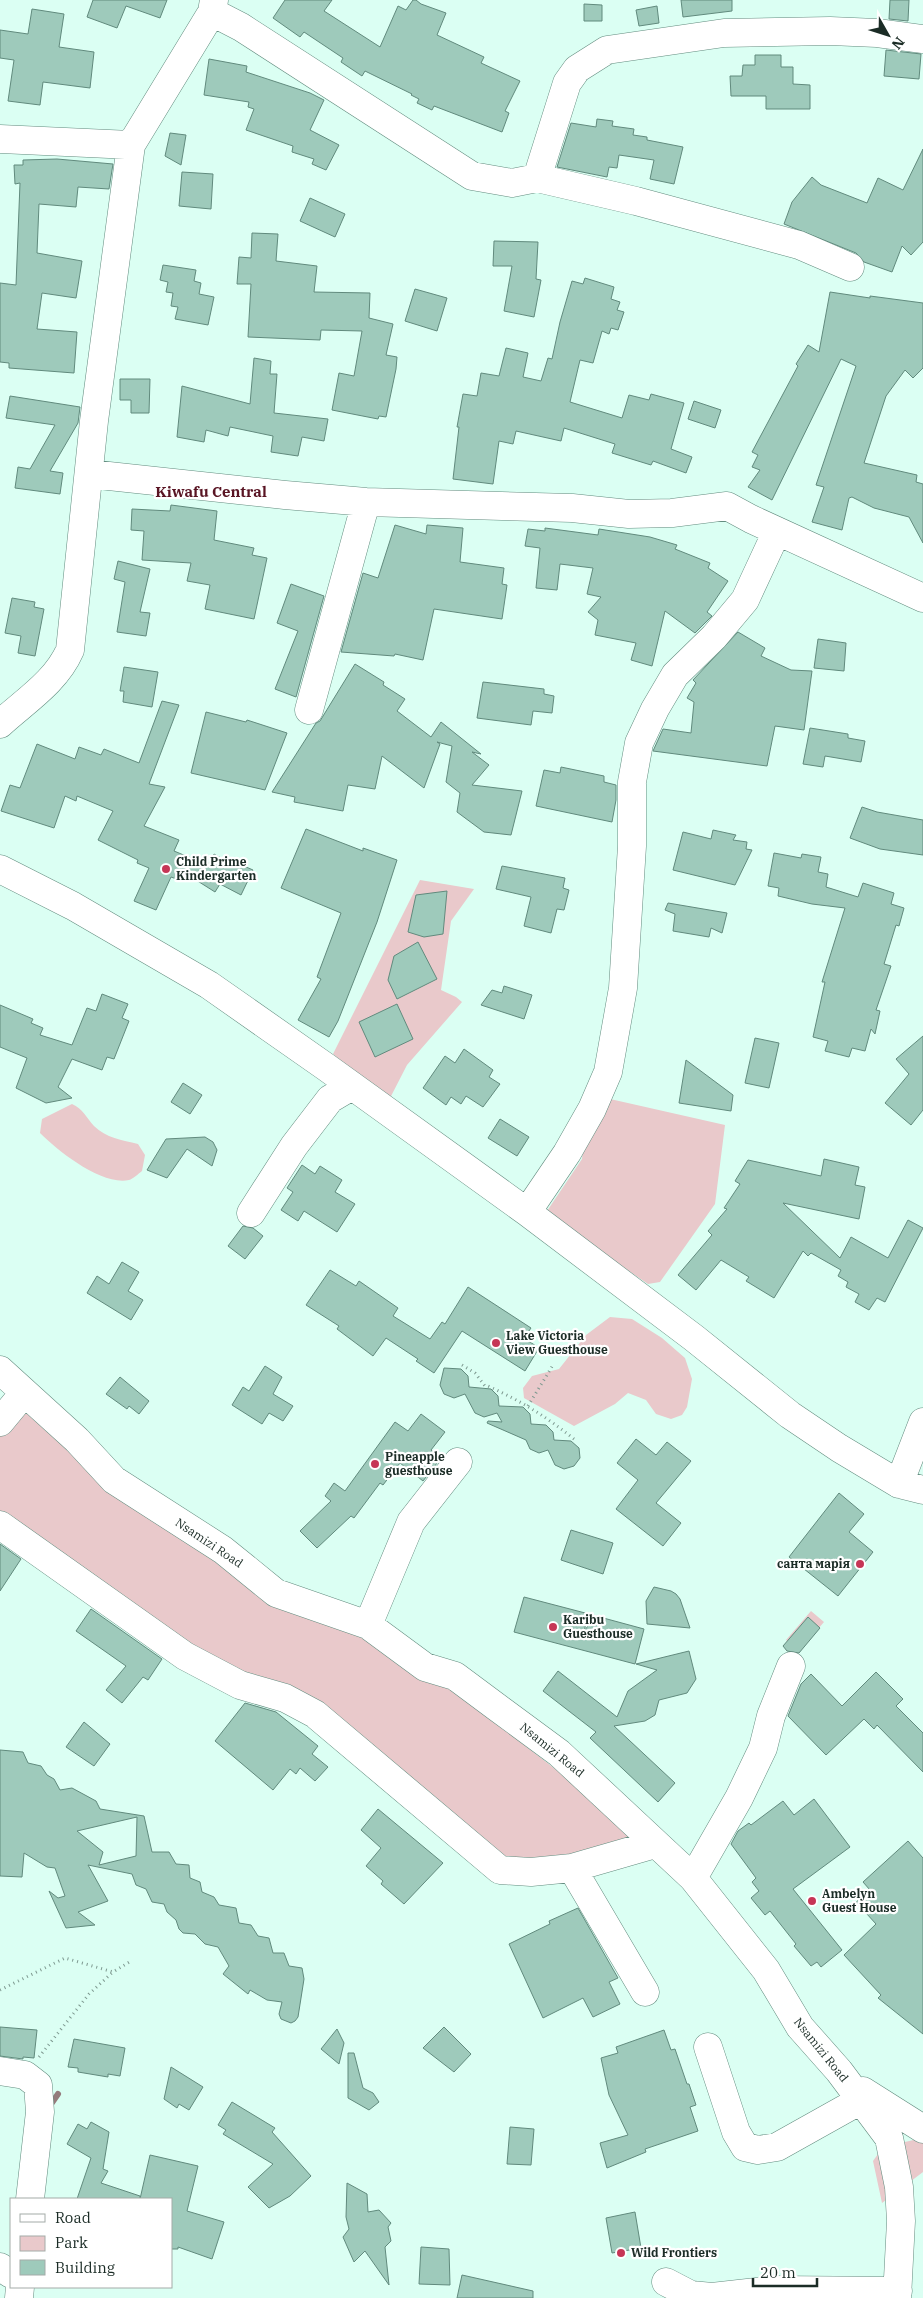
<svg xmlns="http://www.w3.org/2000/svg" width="923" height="2298" font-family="'IBM Plex Serif',serif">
	<rect width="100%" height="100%" fill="#dbfff3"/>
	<path fill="#e9c9cb" d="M420 880 474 889 451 921 441 990 456 997 462 1002 407 1065 388 1102 333 1054Z
		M588 1094 725 1125 715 1204 660 1282 648 1284 545 1214 582 1159Z
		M72 1104C83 1109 86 1117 94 1126 106 1138 122 1140 138 1144L145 1155 142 1171C138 1174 133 1179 129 1180 102 1186 58 1151 40 1133L42 1119Z
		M610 1317 632 1319 662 1338 685 1358 692 1379 687 1407 682 1415 671 1419 656 1414 646 1400 628 1393 615 1404 574 1426 524 1398 523 1388 532 1376 559 1369 586 1335Z
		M5 1394 104 1477 433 1674 586 1793 637 1841 534 1882 283 1695 219 1663 0 1520V1411Z
		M811 1611 824 1622 799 1651 786 1640Z
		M918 2139 923 2140V2172L882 2203 873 2161 883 2147Z"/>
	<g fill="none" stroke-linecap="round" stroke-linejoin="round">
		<path stroke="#957b7c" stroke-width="6" d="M49 2107 58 2094"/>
	</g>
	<path fill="#9ecabb" stroke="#618a7d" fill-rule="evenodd" d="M93 0H167L160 18 126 6 117 28 87 17Z
		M285 0H332L324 11 380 47 398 6 406 10 413 0H416L421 4 446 13 437 35 484 57 481 63 520 81 505 111 509 113 502 132 434 106 432 110 417 103 419 99 411 95 412 94 365 71 362 76 341 62 343 58 304 32 300 37 273 18Z
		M681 0H732V11L683 17Z
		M890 0H909L908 21 889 19Z
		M584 4 602 5V21H584Z
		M657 6 659 23 639 26 636 10Z
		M32 9 64 14 59 47 94 52 90 88 43 82 40 105 8 101 14 60 0 58V30L28 34Z
		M886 50 921 54 919 79 884 76Z
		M755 55H781V67H793V84L810 85V109H766V96H731L730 76H742L743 65H755Z
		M209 59 247 66 246 72 310 93 324 100 310 130 339 145 326 170 312 164 314 159 292 152 293 146 246 130 254 109 248 107 249 102 204 95Z
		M597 119 613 121 612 126 634 129 633 135 647 137V140L683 147 674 184 650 179 654 160 619 155 617 168 609 167 607 177 557 167 571 123 596 127Z
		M170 133 186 135 181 165 165 156Z
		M923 149V242L911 255 902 246 892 272 864 262 856 253 784 224 792 202 812 177 821 185 867 203 878 178 903 190Z
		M57 159 113 164 109 189 78 187 76 207 39 204 37 253 82 261 76 298 42 293 37 329 77 332 74 373 9 368V363L0 362V283L16 285 20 183 15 184 14 165H23V160Z
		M182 172 213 174 211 209 179 206Z
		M310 198 345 214 335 237 300 221Z
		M252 233 278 234 276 261 317 266 314 292 370 293 369 318 393 324 386 355 397 357 396 369 386 417 379 416 378 419 332 410 339 373 354 376 362 331 321 330 320 340 248 337 251 284H237L239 257 251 258Z
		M494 241 538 242 536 279 541 280 534 317 504 311 512 266H493Z
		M163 265 196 270 194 281 201 283 199 294 214 297 208 325 175 319 178 307 171 306 173 293 166 292 168 282 160 280Z
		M585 278 614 287 611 299 620 302 617 310 624 312 618 330 611 328 609 334 602 331 593 363 580 360 570 402 622 418 629 395 649 400 651 394 684 403 671 449 692 457 686 473 653 461 651 465 612 453 615 444 564 428 561 441 516 431 513 444 499 441 493 484 453 479 459 427H457L463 394 477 396 481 373 499 376 506 348 528 353 523 377 541 381 548 358 552 359 560 322 572 281 583 284Z
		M415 289 447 298 437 331 405 321Z
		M830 292 870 298V296L923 303V368L913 378 905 370 886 396 864 463 917 475 916 482 923 484V543L909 517 874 508 852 497 849 498 842 530 812 522 824 487 816 485 856 366 841 359 772 500 748 487 760 470 752 467 758 455 752 452 798 366 796 364 808 345 819 352Z
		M254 358 271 361 270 374H277L274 413 328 419 324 441 302 437 298 456 271 452 273 436 230 427 228 436 206 430 204 442 177 437 182 386 250 404Z
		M120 379H150L149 413H131V400H120Z
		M10 396 80 407 78 423 50 471 63 473 60 494 15 488 18 467 30 469 55 425 6 418Z
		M694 401 721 410 715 428 688 419Z
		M171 505 217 511 214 540 254 548 252 555 267 558 254 619 205 609 210 585 187 581 191 563 142 560 144 531 131 530 132 509 170 511Z
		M395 525 426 534 427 525 463 528 460 562 504 568 502 584 507 585 502 619 434 609 423 660 395 654 394 656 341 652 363 573 378 578Z
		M545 528 598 535 599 529 650 537 677 545 675 549 710 563 708 568 728 581 707 612 712 616 695 633 665 611 652 666 631 660 636 643 595 635 598 620 588 612 601 597 587 594 593 568 560 564 557 590 536 588 540 548 525 546 528 529 545 531Z
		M118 561 150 569 140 612 150 613 146 636 117 632 125 582 114 579Z
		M291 584 324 596 296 697 275 689 298 631 277 623Z
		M12 598 35 602 34 607 44 609 35 656 18 653 21 636 5 633Z
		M738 632 765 648 761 656 791 670 812 671 804 730 775 726 767 766 653 751 663 729 691 733 694 702 687 698 696 683 693 680Z
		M818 639 846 643 844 671 814 668Z
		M355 664 384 682 383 685 405 699 397 711 431 737 441 722 481 754 472 752 489 765 472 785 522 791 511 835 484 832 457 812 460 793 446 782 452 746 437 742 440 744 424 788 382 756 375 789 348 785 343 811 294 802 295 797 272 792 316 723 320 721Z
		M124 667 158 672 152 707 123 702 124 691H120Z
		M483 682 544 689V694L554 696 552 713 533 711 531 725 477 718Z
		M162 701 179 705 149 784 165 787 144 826 179 840 174 851 208 865 214 854 236 867 237 863 253 870 241 895 220 884 215 892 185 873 182 881 171 877 156 910 134 901 149 868 137 863 138 860 98 840 113 811 77 796 76 801 65 796 54 828 1 811 10 785 20 788 37 744 75 759 79 747 101 755 104 749 139 763Z
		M206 712 246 722 247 720 287 733 265 790 191 773Z
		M810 728 848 734V738L865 741 861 762 825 756 823 767 803 764Z
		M561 767 604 776V782L616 785V800L612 822 536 806 544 770 560 773Z
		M862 807 877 812 923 820V855L880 849 850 838Z
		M306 829 363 851V848L397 860 377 922 338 1021 329 1037 298 1020 321 979 317 977 341 913 281 888Z
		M713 830 736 835 733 840 747 842 746 849 752 850 735 885 673 870 683 832 711 839Z
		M774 853 801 858 802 854 821 857 818 872 828 874 826 887 858 897 863 883 894 893 891 904 904 908 899 926 896 925 884 964 891 966 876 1010 880 1011 875 1034 871 1029 865 1051 852 1048 849 1057 825 1051 828 1041 813 1037 825 982H822L845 908 812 904 778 896 779 888 768 886Z
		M502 866 565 878 563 888 569 890 564 910 557 909 551 933 524 926 531 897 496 889Z
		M447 891 443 934 424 937 408 932 416 895Z
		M668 903 727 913 722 933 711 928 709 937 673 931 675 914 665 910Z
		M418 942 437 979 397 999 388 980 394 956Z
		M504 986 532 995 524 1019 481 1005 492 990 502 993Z
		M102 994 128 1004 122 1018 129 1021 114 1059 107 1057 102 1070 72 1059 58 1087 72 1098 46 1103 16 1088 27 1058 0 1047V1005L33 1019 31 1023 43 1028 40 1035 72 1045 87 1008 96 1011Z
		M397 1004 413 1039 375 1057 359 1022Z
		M923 1036V1110L911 1125 885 1103 909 1074 896 1059Z
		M755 1038 779 1043 769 1088 745 1083Z
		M464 1049 493 1070 489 1077 500 1084 483 1107 466 1096 461 1104 451 1097 446 1105 423 1088 445 1056 455 1063Z
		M686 1060 733 1095 731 1111 679 1103Z
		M183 1083 202 1095 190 1114 171 1102Z
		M500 1119 529 1137 517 1156 488 1138Z
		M205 1137 213 1142 217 1150 212 1166 187 1149 167 1178 147 1170 166 1139Z
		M824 1159 859 1167 855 1185 865 1187 859 1219 783 1203 840 1258 851 1237 888 1258 908 1220 923 1228 885 1302 877 1298 869 1310 855 1302 859 1294 846 1287 848 1282 838 1276 841 1270 811 1253 808 1256 803 1251 774 1298 746 1281 749 1277 721 1260 696 1290 678 1275 712 1235 708 1231 727 1209 724 1208 740 1184 735 1181 748 1160 821 1176Z
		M302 1165 315 1174 320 1166 342 1180 335 1192 355 1204 337 1232 304 1211 298 1221 281 1210 293 1192 287 1188Z
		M243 1226 253 1228 263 1236 245 1259 228 1246Z
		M122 1262 139 1272 128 1291 143 1300 131 1320 87 1293 97 1276 109 1284Z
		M330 1270 356 1286 359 1281 398 1308 393 1316 430 1339 442 1322 445 1324 468 1287 531 1328 524 1338 539 1348 525 1371 462 1331 434 1373 416 1361 418 1359 386 1338 373 1356 337 1329 339 1326 306 1305Z
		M265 1366 282 1377 273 1394 293 1406 283 1421 269 1413 262 1424 232 1405 243 1387 249 1391Z
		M444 1368 461 1369 468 1376 469 1387 491 1389 498 1396 499 1406 523 1407 530 1414 531 1424 546 1425 553 1432 554 1440 571 1441 579 1448 580 1458 574 1466 564 1469 555 1465 548 1450 539 1453 530 1449 526 1440 487 1423 488 1421 502 1422 497 1413 484 1417 475 1413 465 1394 454 1398 444 1394 440 1385Z
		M120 1377 149 1401 139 1414 129 1406 127 1409 106 1394Z
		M421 1414 445 1432 431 1450 441 1458 423 1481 400 1463 383 1485 380 1483 354 1518 351 1516 317 1548 300 1531 331 1501 325 1496 334 1483 345 1491 395 1422 408 1431Z
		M636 1439 656 1455 667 1442 691 1461 656 1503 681 1523 663 1546 616 1509 638 1480 617 1463Z
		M839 1493 864 1514 849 1532 873 1552 838 1596 789 1557Z
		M571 1530 613 1543 603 1574 561 1560Z
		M0 1544 21 1559 0 1591Z
		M654 1587 671 1591 676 1594 680 1599 690 1628 647 1624 646 1601Z
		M524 1597 589 1614 584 1631 596 1616 644 1629 635 1664 514 1632Z
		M91 1609 162 1659 148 1680 143 1677 122 1703 106 1690 126 1666 76 1631Z
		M808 1617 820 1628 799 1653 787 1651 783 1646Z
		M689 1651 696 1679 687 1693 659 1700 655 1715 645 1721 614 1726 675 1783 658 1802 590 1738 596 1732 543 1691 558 1671 617 1717 628 1691 657 1670 636 1664Z
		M876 1672 903 1699 896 1706 923 1733V1772L877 1725 874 1729 864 1719 826 1755 788 1716 801 1684 811 1674 842 1706Z
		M245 1703 276 1712 318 1746 312 1754 328 1767 315 1781 300 1768 296 1774 290 1769 273 1790 215 1741Z
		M84 1722 110 1744 94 1766 66 1747Z
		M0 1750 23 1752 28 1763 41 1766 47 1775 54 1779 60 1790 72 1788 96 1801 100 1809 144 1816 152 1852H169L176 1864 189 1865 190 1878 200 1882 202 1892 214 1897 219 1905 236 1908 239 1923 251 1925 258 1936 269 1938 273 1953H284L289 1966 302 1968 304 1979 298 2017 295 2021 291 2023 281 2019 279 2014 282 2002 267 2000 250 1990 248 1994 223 1974 229 1966 218 1947 205 1944 195 1934 183 1933 179 1929 176 1920 167 1912 164 1904 152 1902 146 1889 136 1885 132 1874 88 1865 108 1901 78 1912 95 1925 66 1928 49 1891 58 1898 65 1896 55 1868 47 1867 24 1853 22 1877 0 1876ZM137 1817 136 1856 99 1865 103 1852 77 1831Z
		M814 1799 850 1847 793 1889 842 1950 821 1967 817 1962 811 1966 794 1946 796 1944 770 1911 765 1915 751 1898 759 1891 752 1882 756 1878 731 1844 738 1831 749 1823 751 1825 783 1801 794 1815Z
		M378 1809 443 1863 404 1904 381 1884 383 1881 366 1866 381 1848 361 1830Z
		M908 1841 923 1858V2034L878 1998 881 1995 844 1955 876 1924 856 1902 870 1890 863 1882Z
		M578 1908 618 1978 609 1982 620 2004 593 2017 583 1998 543 2018 509 1944 550 1924 549 1921Z
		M0 2027 37 2030 34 2058 23 2057V2059L0 2056Z
		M444 2027 471 2054 454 2072 423 2048Z
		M337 2029 344 2043 339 2064 321 2049Z
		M664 2030 671 2050 675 2049 687 2084H689L696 2105 690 2107 698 2131 645 2149 646 2152 607 2168 600 2143 628 2135 609 2095 601 2058 618 2053 616 2047Z
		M74 2039 125 2048 120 2076 108 2074V2077L78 2072V2068L68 2067Z
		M348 2053H354L363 2088 373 2093 379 2102 369 2110 348 2098Z
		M171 2067 203 2087 189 2110 179 2104 177 2108 164 2099Z
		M232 2102 275 2128 272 2132 311 2176 290 2196 269 2208 248 2187 273 2164 223 2134 226 2130 218 2125Z
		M91 2122 109 2132 103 2169 108 2171 101 2183 140 2196V2199H77L91 2158 67 2144 78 2124 87 2129Z
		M510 2127 534 2129 531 2165 507 2164Z
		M150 2155 198 2166 187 2211 224 2222 212 2259 178 2247V2249H171V2199H140Z
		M347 2183 367 2194 368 2212 379 2210 391 2223 388 2227 391 2241 385 2247 389 2285 365 2251 354 2262 343 2237 349 2229 346 2217Z
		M635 2212 641 2248 612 2253 606 2218Z
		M421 2247 449 2249 450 2285 419 2284Z
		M462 2275 533 2291V2298H457Z"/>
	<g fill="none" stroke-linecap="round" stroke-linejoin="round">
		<defs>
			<path id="minor" d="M212 12 241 27 472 176 512 183 537 178 636 201 799 245 850 267
				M0 139 131 145
				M537 178 567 83 577 69 607 50 724 33 830 31 877 33 923 39
				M90 474 285 495 366 502 572 508 629 514 672 513 727 506 751 519 923 598
				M309 710 366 502
				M0 724C25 701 56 682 70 650L94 421 131 145 212 12 214 0
				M0 869 73 906 209 985 326 1067 527 1212 694 1338 790 1415 839 1448 899 1484 923 1490
				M527 1212 567 1153 592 1109 608 1072 623 988 632 846V782L639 743 655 709 675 675 714 637 745 600 777 531
				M251 1213 294 1146 330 1099 352 1086
				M0 1370 77 1440 114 1480 223 1550 276 1593 368 1625 425 1667 455 1676 498 1708 559 1753 693 1878 766 1970 800 2027 839 2071 889 2138 899 2187 901 2221 897 2298
				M0 1422 24 1393
				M899 1484 923 1422
				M0 1525 185 1656 240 1685 285 1698 315 1714 500 1870 531 1872 572 1868 655 1844
				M368 1625 411 1522 458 1462
				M572 1868 645 1992
				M693 1878 739 1798 763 1748 771 1716 791 1666
				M708 2047 736 2132 745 2147 758 2150 777 2147 861 2100
				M0 2071 25 2075 38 2085 40 2112 30 2199
				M863 2091 923 2129
				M0 2267 11 2274
				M666 2282 691 2295 712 2297 773 2290 898 2291
				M19 2298 20 2287"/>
		</defs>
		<use href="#minor" stroke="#638c7f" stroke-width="29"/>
		<path stroke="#7e9990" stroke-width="3" stroke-dasharray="1 4" stroke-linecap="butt" d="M462 1365 475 1373 485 1386H488C523 1402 545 1416 574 1439
			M528 1406 553 1365
			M0 1990 65 1958 113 1972 131 1961
			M39 2057 89 1994 113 1972"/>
		<use href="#minor" stroke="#fff" stroke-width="28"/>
	</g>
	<g fill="#c63656" stroke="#fff" stroke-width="2">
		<circle cx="166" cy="869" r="5"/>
		<circle cx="496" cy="1343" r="5"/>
		<circle cx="375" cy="1464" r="5"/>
		<circle cx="860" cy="1564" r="5"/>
		<circle cx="553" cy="1627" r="5"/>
		<circle cx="812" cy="1901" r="5"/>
		<circle cx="621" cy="2253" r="5"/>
	</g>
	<g text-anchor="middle" stroke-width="4.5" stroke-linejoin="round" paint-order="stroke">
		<g font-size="12" font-weight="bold" fill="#1b2c26" stroke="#fff" text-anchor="start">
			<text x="176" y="866">Child Prime<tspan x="176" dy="14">Kindergarten</tspan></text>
			<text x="506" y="1340">Lake Victoria<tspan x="506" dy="14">View Guesthouse</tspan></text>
			<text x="385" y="1461">Pineapple<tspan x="385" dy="14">guesthouse</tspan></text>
			<text x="850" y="1568" text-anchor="end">санта марія</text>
			<text x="563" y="1624">Karibu<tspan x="563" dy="14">Guesthouse</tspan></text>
			<text x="822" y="1898">Ambelyn<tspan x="822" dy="14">Guest House</tspan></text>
			<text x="631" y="2257">Wild Frontiers</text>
		</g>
		<g font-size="12" fill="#1b2c26" stroke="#fff">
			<text transform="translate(209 1543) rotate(34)" y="4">Nsamizi Road</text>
			<text transform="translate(552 1750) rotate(39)" y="4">Nsamizi Road</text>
			<text transform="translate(821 2050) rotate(51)" y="4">Nsamizi Road</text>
		</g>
		<g font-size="15" font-weight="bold" fill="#591423" stroke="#fff">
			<text x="211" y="497">Kiwafu Central</text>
		</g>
	</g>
	<rect x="10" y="2198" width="162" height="90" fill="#ffffff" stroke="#a4aba8"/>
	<rect x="20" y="2214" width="25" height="8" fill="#ffffff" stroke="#a4aba8"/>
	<text x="55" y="2223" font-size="15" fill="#1b2c26">Road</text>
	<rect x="20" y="2236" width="25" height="15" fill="#e9c9cb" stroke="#a4aba8"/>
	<text x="55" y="2248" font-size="15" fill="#1b2c26">Park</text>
	<rect x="20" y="2260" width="25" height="15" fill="#9ecabb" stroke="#a4aba8"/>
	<text x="55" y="2273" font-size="15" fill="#1b2c26">Building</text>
	<g transform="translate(888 35) rotate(129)" stroke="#ffffff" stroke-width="4" paint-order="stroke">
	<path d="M0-4L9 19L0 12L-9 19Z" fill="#1b2c26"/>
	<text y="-8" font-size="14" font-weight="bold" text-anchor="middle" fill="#1b2c26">N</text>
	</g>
	<path d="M753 2278v8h64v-8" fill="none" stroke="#1b2c26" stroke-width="2.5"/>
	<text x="760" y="2278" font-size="15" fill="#1b2c26" stroke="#ffffff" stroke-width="4" paint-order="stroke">20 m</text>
</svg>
